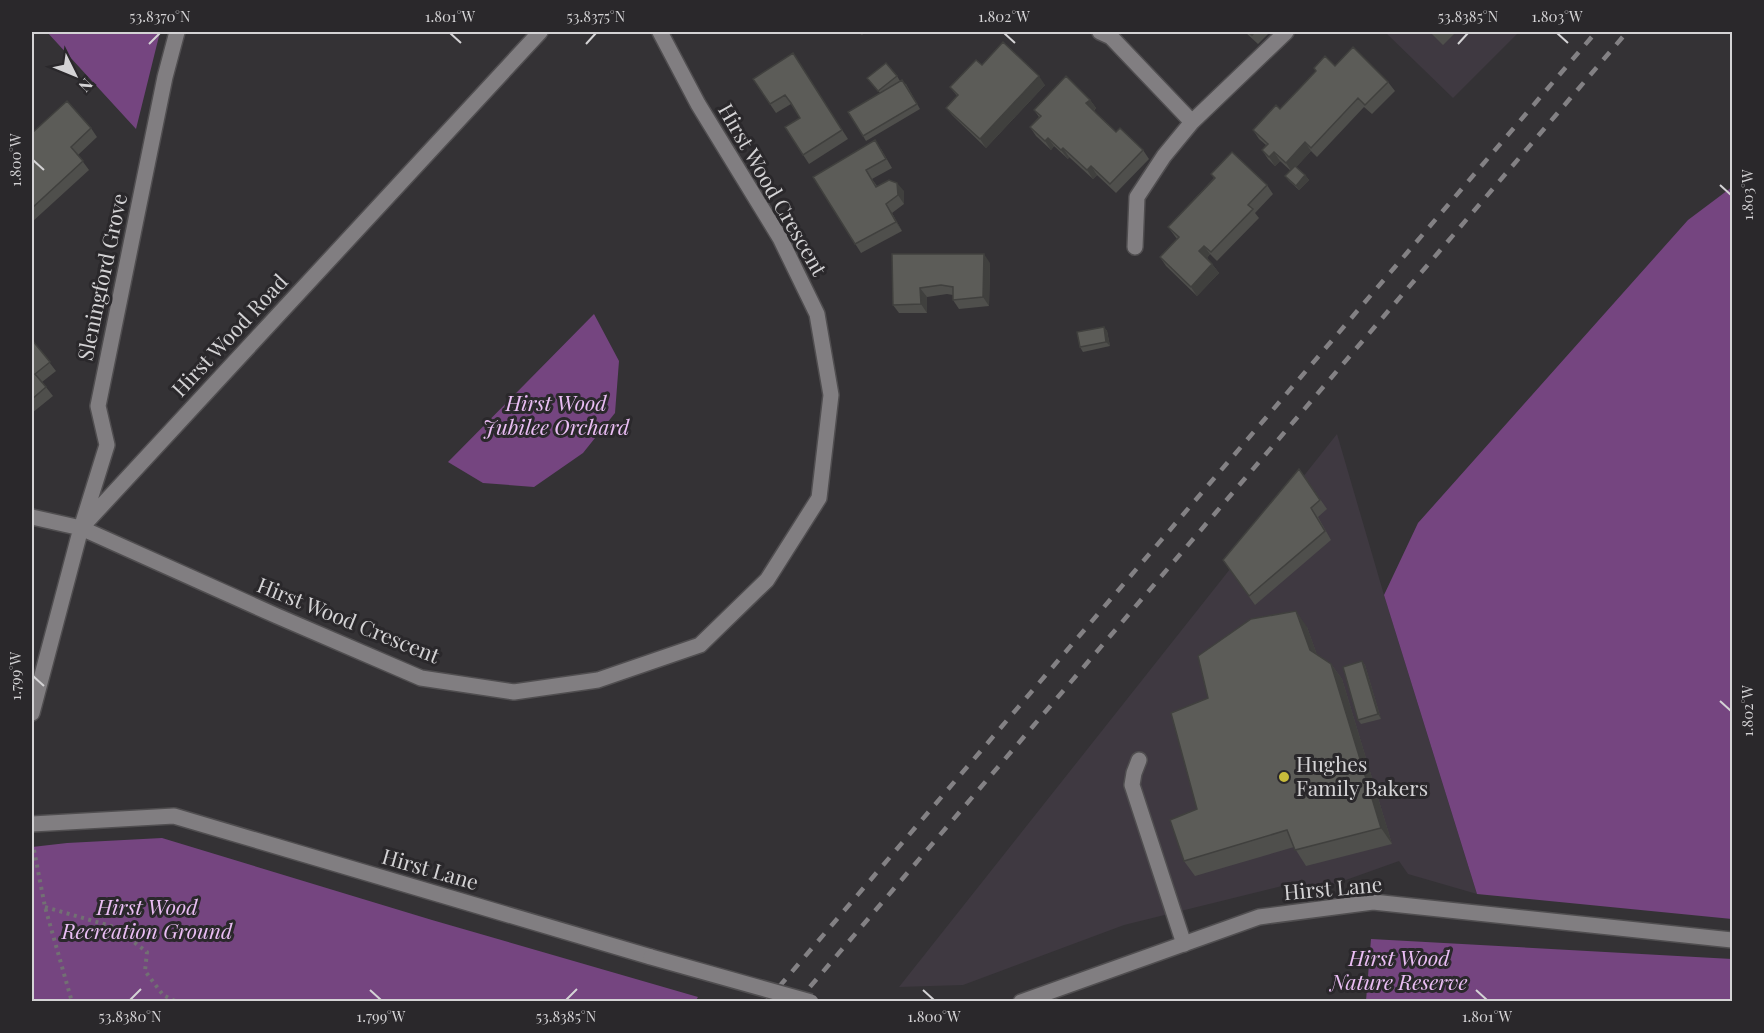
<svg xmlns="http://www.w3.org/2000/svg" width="1764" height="1033" font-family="'Playfair Display',serif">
	<rect width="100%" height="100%" fill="#343235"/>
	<path fill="#3f3941" d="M1385 32H1519L1453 98Z
		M1337 434 1384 595 1477 894 1408 874 1399 861 1329 886H1282L1124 925 963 985 899 987Z"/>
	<path fill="#754580" d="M47 32H160L136 129Z
		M1732 187V919L1477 894 1384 595 1418 523 1688 220Z
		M594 314 619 361 615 413 583 453 534 487 483 483 448 462Z
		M162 838 432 920 698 997 695 1002 32 1001V847L67 843Z
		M1371 939 1732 959V1001H1366Z"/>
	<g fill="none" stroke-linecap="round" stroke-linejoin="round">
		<defs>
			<path id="service" d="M1139 760 1134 773 1132 785 1184 944"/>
			<path id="minor" d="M1100 32 1111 37 1192 122 1286 32
				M1135 247 1137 197 1164 156 1192 122
				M32 517 81 528 277 616 421 678 514 692 598 680 700 645 767 580 819 498 831 395 817 314 780 238 698 104 660 32
				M83 522 107 445 98 406 165 77 177 32
				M32 713 81 528 540 32
				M32 824 174 816 651 957
				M1021 1002 1259 917 1373 902 1732 940"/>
		</defs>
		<use href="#service" stroke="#504e50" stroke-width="18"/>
		<use href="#minor" stroke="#504e50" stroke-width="18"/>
		<path stroke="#727073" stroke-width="4" stroke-dasharray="3 4.5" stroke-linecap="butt" d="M34 850 45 907 72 1002
			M45 907 114 927 147 952 145 971 163 995 177 1002"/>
		<use href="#service" stroke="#817e81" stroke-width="15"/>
		<use href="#minor" stroke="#817e81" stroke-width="15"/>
		<path stroke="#838184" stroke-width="4.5" stroke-dasharray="10 10" stroke-linecap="butt" d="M766 1002 1596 32
			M797 1002 1627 32"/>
		<defs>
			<path id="minor-bridge" d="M651 957 811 1002"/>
		</defs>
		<use href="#minor-bridge" stroke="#504e50" stroke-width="18" stroke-linecap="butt"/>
		<use href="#minor-bridge" stroke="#817e81" stroke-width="15"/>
	</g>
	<path fill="#4f4f4c" d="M858 32H865L862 35Z
		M1245 32H1270L1258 44Z
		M1430 32H1456L1443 45Z
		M793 53 848 139 809 164 785 127 800 118 791 104 776 113 753 79Z
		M982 65 1045 85 986 148 953 116 946 108 957 96 950 87Z
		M1335 66 1388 82 1395 91 1372 114 1364 107 1317 157 1311 151 1296 167 1305 175 1309 180 1299 190 1289 181 1285 176 1291 171 1280 161 1275 166 1268 159 1262 150 1266 145 1259 139 1253 130 1280 109 1316 71 1314 68Z
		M897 76 900 81 906 84 920 109 866 141 863 136 880 93 867 78Z
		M1090 100 1096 108 1094 111 1116 132 1143 150 1149 159 1116 193 1097 175 1093 179 1069 157 1068 159 1054 146 1051 150 1036 136 1030 127 1039 117 1034 110Z
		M91 128 97 137 78 155 89 170 32 222V133Z
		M881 149 892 168 872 179 877 186 904 191V204L892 213 902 231 861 253 813 177Z
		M1211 174 1267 185 1273 194 1255 213 1259 218 1217 261 1210 254 1207 258 1212 264 1219 273 1197 296 1166 266 1160 257 1177 239 1168 227 1214 178Z
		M892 254 990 263 989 306 959 309 953 300V295L947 294 927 297V313H899L893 305Z
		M1104 327 1107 331 1110 346 1083 352 1080 347Z
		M32 340 56 371 42 382 53 396 32 413Z
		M1299 469 1327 509 1318 517 1331 540 1255 605 1223 560Z
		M1307 627 1317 655 1331 664 1342 679 1392 844 1306 866 1294 847 1195 876 1184 861 1197 809 1208 698Z
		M1362 661 1365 665 1381 719 1361 724 1358 720Z"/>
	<path fill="#40403e" d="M1039 76 1045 85 986 148 980 139Z
		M1090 100 1096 108 1092 112 1086 103Z
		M1048 138 1054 146 1051 150 1045 141Z
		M1305 142 1311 151 1292 172 1286 163Z
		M1063 148 1069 157 1068 159 1061 150Z
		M1274 152 1280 161 1275 166 1269 157Z
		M1091 166 1097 175 1093 179 1087 170Z
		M1305 175 1309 180 1299 190 1296 186Z
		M897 183 904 191V204L898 195Z
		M886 204 892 213 902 231 896 222Z
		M1204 246 1210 254 1205 260 1199 251Z
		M984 254 990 263 989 306 983 297Z
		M1212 264 1219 273 1197 296 1191 287Z
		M920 288 927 297V313L921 304Z
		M1104 327 1107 331 1110 346 1106 342Z
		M1296 611 1307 627 1321 666 1310 650Z
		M1362 661 1365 665 1381 719 1378 714Z
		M1331 664 1342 679 1392 844 1381 828Z"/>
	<path fill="#5c5c58" stroke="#40403e" stroke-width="1.5" d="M1248 32H1255L1252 35Z
		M1003 42 1039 76 980 139 946 108 958 95 950 87 976 60 982 65Z
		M1353 47 1388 82 1365 105 1358 98 1311 148 1305 142 1286 163 1274 152 1269 157 1262 150 1268 144 1253 130 1276 105 1280 109 1301 87 1316 71 1314 68 1325 56 1335 66Z
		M793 53 842 130 803 155 785 127 800 118 791 103 785 95 770 104 753 79Z
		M886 63 897 76 878 91 867 78Z
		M1066 76 1090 100 1086 103 1097 114 1116 132 1120 128 1143 150 1110 184 1091 166 1087 170 1063 148 1061 150 1048 138 1045 141 1030 127 1041 116 1034 110Z
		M902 80 917 104 863 136 848 112Z
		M67 101 91 128 71 147 83 161 32 208V133Z
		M875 140 886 159 866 170 876 187 889 180 897 183 898 195 886 204 896 222 855 244 813 177Z
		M1232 152 1267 185 1248 205 1253 209 1211 252 1204 246 1199 251 1212 264 1191 287 1160 257 1179 237 1168 227 1215 178 1211 174Z
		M1295 166 1305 175 1296 186 1285 176Z
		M892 254H984L983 297 953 300V287L941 285 920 288 921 304 893 305Z
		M1104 327 1106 342 1080 347 1077 332Z
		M32 340 50 362 35 374 46 387 32 399Z
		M1299 469 1320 500 1311 508 1325 531 1249 596 1223 560Z
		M1296 611 1310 650 1331 664 1381 828 1295 850 1287 830 1184 861 1170 820 1197 809 1171 713 1208 698 1198 656 1251 619Z
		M1362 661 1378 714 1358 720 1343 667Z"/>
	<path fill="none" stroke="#d4d3d5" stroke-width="2" d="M450 33 461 43M1004 33 1015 43M1557 33 1568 43M149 44 160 33M586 44 596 33M1458 44 1468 33M33 160 44 170M1720 185 1731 195M33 676 44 686M1720 701 1731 711M370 990 381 1000M923 990 934 1000M1476 990 1487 1000M130 1000 141 989M566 1000 577 989"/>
	<circle fill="#c8bb3b" stroke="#2a282b" stroke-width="2" cx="1284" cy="777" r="6"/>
	<g text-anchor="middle" stroke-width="6" stroke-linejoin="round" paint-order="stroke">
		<g font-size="21" fill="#d4d3d5" stroke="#2a282b">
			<text transform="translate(772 190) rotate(60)" y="7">Hirst Wood Crescent</text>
			<text transform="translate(103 277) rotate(-78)" y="7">Sleningford Grove</text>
			<text transform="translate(230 336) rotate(-47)" y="7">Hirst Wood Road</text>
			<text transform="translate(348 621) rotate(22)" y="7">Hirst Wood Crescent</text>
			<text transform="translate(430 870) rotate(16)" y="7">Hirst Lane</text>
			<text transform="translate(1333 889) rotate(-5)" y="7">Hirst Lane</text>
		</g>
		<g font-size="21" font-style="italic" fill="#eabef4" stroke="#2a282b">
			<text x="556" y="411">Hirst Wood<tspan x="556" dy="24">Jubilee Orchard</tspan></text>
			<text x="147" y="915">Hirst Wood<tspan x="147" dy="24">Recreation Ground</tspan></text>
			<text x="1399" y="966">Hirst Wood<tspan x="1399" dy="24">Nature Reserve</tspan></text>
		</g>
		<g font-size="21" fill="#d4d3d5" stroke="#2a282b" text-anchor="start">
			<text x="1296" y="772">Hughes<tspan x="1296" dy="24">Family Bakers</tspan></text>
		</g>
	</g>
	<rect width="1764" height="1033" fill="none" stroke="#2a282b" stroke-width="66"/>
	<g transform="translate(75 75) rotate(133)" stroke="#2a282b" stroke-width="4.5" paint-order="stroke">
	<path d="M0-4.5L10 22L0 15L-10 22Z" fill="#d4d3d5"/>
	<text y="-9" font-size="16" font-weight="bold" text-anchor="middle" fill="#d4d3d5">N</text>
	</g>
	<rect x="33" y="33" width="1698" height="967" fill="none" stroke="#d4d3d5" stroke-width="2"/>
	<g font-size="15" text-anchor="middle" fill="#d4d3d5">
		<text x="160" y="22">53.8370°N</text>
		<text x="450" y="22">1.801°W</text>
		<text x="596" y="22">53.8375°N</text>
		<text x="1004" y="22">1.802°W</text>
		<text x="1468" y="22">53.8385°N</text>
		<text x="1557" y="22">1.803°W</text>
		<text transform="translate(16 160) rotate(-90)" y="5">1.800°W</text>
		<text transform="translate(1748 195) rotate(-90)" y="5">1.803°W</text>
		<text transform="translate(16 676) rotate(-90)" y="5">1.799°W</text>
		<text transform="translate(1748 711) rotate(-90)" y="5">1.802°W</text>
		<text x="130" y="1022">53.8380°N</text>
		<text x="381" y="1022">1.799°W</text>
		<text x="566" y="1022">53.8385°N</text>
		<text x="934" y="1022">1.800°W</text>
		<text x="1487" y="1022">1.801°W</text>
	</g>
</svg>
